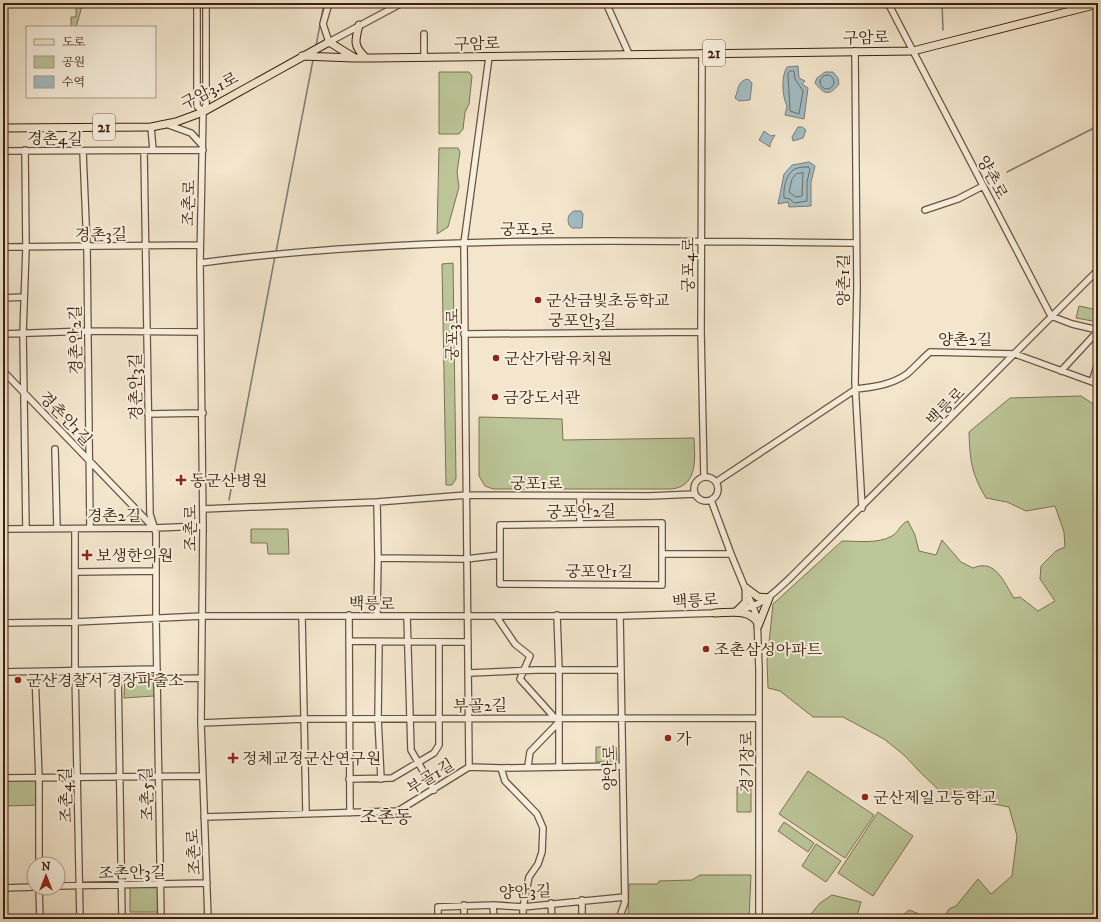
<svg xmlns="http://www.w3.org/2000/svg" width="1101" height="922" font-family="'IM FELL DW Pica','Noto Serif KR',serif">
	<rect width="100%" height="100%" fill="#f3e6cd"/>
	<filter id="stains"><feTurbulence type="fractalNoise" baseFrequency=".005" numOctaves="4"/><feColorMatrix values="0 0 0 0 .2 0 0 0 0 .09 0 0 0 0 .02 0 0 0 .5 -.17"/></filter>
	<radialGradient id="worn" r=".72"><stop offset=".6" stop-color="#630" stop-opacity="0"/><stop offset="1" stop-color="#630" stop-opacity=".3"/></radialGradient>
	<path fill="#bbc598" stroke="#7c7252" d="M76 3H83L76 27H71V17H76Z
		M439 72H469L472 76 469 104 465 112 463 129 459 134H439Z
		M439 148H458L460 152 457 172 459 187 448 227 437 234Z
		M453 263 456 479 452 485H446L442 264Z
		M1079 306 1098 310V322L1076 318Z
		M1081 396 1098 407V919H948L946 914 949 909 956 906 978 879 991 894 1012 876 1017 836 1009 807 943 794 920 772 904 755 884 739 843 717H813L780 691 768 688 767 662 773 604 842 541C858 541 878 544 892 536 899 532 900 524 908 521L915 535 919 551 936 555 942 540 961 562 973 568C996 558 1004 583 1014 598L1020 597 1038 611 1055 601 1040 579 1041 566 1056 551 1065 547 1064 532 1055 506 1026 511 1007 502 986 498C971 473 970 460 969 432L1010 398Z
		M479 417 562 419 563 440 694 438C695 458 698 486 672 489H493L485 486 479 476Z
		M251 529H288L289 554H268L267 543H251Z
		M128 671H149L154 678V696L124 698 125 674Z
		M596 747H616L617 761 596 762Z
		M808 771 874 815 845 858 779 814Z
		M8 779H37L41 805 6 806 5 781Z
		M737 787H751V812H737Z
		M878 812 913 836 873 896 838 873Z
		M784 822 814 843 808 852 778 831Z
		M816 844 841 861 826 882 802 866Z
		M700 875H751L749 919H628L629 884H658L659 881 692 880Z
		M130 887H161L160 912H130Z
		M832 895 861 902 856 919H807L820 903Z
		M909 910 924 916V919H898Z"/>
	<path fill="#a1bcc3" stroke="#797e7a" d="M798 66 799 78 805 81 802 84 808 88 804 119 785 115 787 106C782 96 781 76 787 67Z
		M825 72H833L838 78 839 84C829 97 824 94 815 83L817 78Z
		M748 79 752 83 750 100 739 101 735 98C739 89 737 81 748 79Z
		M798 127H802L806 130 803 138 793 141 792 137Z
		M764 131 771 136 775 135 770 144V147L759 140Z
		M809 162 815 166 811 182V206L789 207 788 202 778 204 784 174 792 165Z
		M574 211H581L583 214 582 228H572L569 225C567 219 568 214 574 211Z"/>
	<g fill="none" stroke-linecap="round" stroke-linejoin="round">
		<path stroke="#6e6e68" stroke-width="1" d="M790 71H794L795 79 803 91 799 114 790 111 788 74Z
			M820 82a7 7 0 1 1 14 0a7 7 0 1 1-14 0Z
			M808 167 810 169 807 182V201L794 203 790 199 784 198C783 189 786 173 795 169 799 167 804 167 808 167Z
			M803 173 802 196 796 197 789 192 792 179 796 174Z"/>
		<path stroke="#797e7a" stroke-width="1.5" d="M942 3 943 30
			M316 46 324 3
			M1007 172 1098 126
			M276 252 313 60
			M229 500 275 256"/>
		<defs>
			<path id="minor" d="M197 3V106L203 112
				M206 3V105L203 112 200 263 203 526 201 723 208 919
				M329 3 323 24 329 42 402 3
				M606 3 629 54
				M888 3 1051 316 1072 324 1098 330
				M424 34V58
				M855 51 857 287 855 382 862 508
				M702 53 701 332 704 477
				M166 124 191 133 202 145
				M151 127 153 150
				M25 150 26 248 23 333 26 529
				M3 151 203 150
				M144 151 150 514 156 533V618L161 919
				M83 152 87 247 90 528
				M925 210 958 199 983 186
				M3 247 200 245
				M200 263C417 234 638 241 856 243
				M3 298 24 297
				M3 334 88 331 201 332
				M464 334 701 332
				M3 371 154 528
				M1061 371 1098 331
				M1092 382 1098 363
				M148 414 203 413
				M55 449 57 528
				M694 489a12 12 0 1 1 24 0a12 12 0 1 1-24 0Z
				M716 482 856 389C874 387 891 385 907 374 915 367 922 359 930 352L1015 354 1098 384
				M711 500 731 554 757 617 759 669V919
				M203 509 377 502 467 495 649 496 695 494
				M662 523V585L500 584V525Z
				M580 524V496
				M3 529 154 528 203 526
				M75 529V671L80 919
				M662 554H731
				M378 558 466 559 500 555
				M76 572 156 571
				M737 610C761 607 774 593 791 577L1098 270
				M349 615 350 813
				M557 615 559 671V766
				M302 616 306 813
				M377 616 378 558 377 502
				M407 616 411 750 434 790
				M496 616 515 644 530 656 520 679 554 717
				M3 623 75 622 203 616H620L718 613
				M349 641 468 642
				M379 642 378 718 381 779
				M118 670 122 919
				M3 672 157 669
				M35 672 39 779V864
				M469 673 536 670H621
				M157 679 201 678
				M201 723 304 719 759 718
				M528 766 530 752 559 722
				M469 767 464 243 489 57
				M501 768 505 781 537 814 543 828 542 852 538 864 529 877 523 907V919
				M3 778 203 776
				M349 779 392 778 434 753 439 745V642
				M204 817 398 811 469 767 501 768 622 766
				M58 886 207 883
				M3 888 34 887
				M39 888 40 919
				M582 900V919
				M551 903 552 919
				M464 905V919
				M493 905 494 919
				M381 919H386
				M438 919V907L493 905 523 907 625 897
				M619 919 625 902 620 616"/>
			<path id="major" d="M359 25C355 41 353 46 366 58
				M302 56 354 58
				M3 128 151 127 176 122 203 112 329 42 355 58H373L913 51 1098 4
				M746 588 758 597 769 598
				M738 610 746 602V588
				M715 613C730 613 749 608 758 623
				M758 626 769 598"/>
		</defs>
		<use href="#minor" stroke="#6a523d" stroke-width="8"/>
		<use href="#major" stroke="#3c200d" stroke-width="9"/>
		<use href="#minor" stroke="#f7efde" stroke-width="5.5"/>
		<use href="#major" stroke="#f3e6cd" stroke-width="7"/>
	</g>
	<g fill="#8f2418" stroke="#f7efde" stroke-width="1.5">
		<circle cx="538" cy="300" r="4"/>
		<circle cx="496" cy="358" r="4"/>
		<circle cx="495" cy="397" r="4"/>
		<path d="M179 474h4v4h4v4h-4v4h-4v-4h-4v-4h4z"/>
		<path d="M85 549h4v4h4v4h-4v4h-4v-4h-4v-4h4z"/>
		<circle cx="706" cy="649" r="4"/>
		<circle cx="18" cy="680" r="4"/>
		<circle cx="668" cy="738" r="4"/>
		<path d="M231 752h4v4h4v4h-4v4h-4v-4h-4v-4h4z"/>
		<circle cx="865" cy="797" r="4"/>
	</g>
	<g text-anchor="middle" stroke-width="4" stroke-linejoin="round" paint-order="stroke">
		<g fill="#f7efde" stroke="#745e4c" stroke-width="1">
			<rect x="703" y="40" width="22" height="26" rx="3"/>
			<rect x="93" y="114" width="22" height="26" rx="3"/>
		</g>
		<g font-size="15" font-weight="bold" fill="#3c200d">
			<text x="714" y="58">21</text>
			<text x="104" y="132">21</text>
		</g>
		<g font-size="16" fill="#3c200d" stroke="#f7efde">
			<text transform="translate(866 37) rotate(-1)" y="6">구암로</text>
			<text transform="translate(477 43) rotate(-1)" y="6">구암로</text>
			<text transform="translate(209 90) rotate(-27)" y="6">구암3.1로</text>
			<text transform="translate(55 138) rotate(1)" y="6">경촌4길</text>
			<text transform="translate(993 177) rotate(62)" y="6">양촌로</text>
			<text transform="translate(188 203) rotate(-88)" y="6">조촌로</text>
			<text x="527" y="235">궁포2로</text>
			<text transform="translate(101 234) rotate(-1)" y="6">경촌3길</text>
			<text transform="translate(688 265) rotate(-90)" y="6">궁포4로</text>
			<text transform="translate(843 280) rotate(-90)" y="6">양촌1길</text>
			<text x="582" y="326">궁포안3길</text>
			<text transform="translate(452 335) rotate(-90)" y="6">궁포3로</text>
			<text x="965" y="345">양촌2길</text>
			<text transform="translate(75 340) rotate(-91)" y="6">경촌안2길</text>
			<text transform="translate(135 387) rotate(-91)" y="6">경촌안3길</text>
			<text transform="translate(945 406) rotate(-45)" y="6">백릉로</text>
			<text transform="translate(66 418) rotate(46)" y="6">경촌안1길</text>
			<text x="536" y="489">궁포1로</text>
			<text transform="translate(581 511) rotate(-1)" y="6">궁포안2길</text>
			<text x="114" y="521">경촌2길</text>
			<text transform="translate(190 528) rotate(-90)" y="6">조촌로</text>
			<text x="599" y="577">궁포안1길</text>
			<text transform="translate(695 600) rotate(-3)" y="6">백릉로</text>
			<text transform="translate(372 603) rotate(1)" y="6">백릉로</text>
			<text transform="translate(480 705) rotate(-1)" y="6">부골2길</text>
			<text transform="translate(746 762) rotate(-90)" y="6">경기장로</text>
			<text transform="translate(609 768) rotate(-91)" y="6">양안로</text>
			<text transform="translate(430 776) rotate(-32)" y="6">부골1길</text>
			<text transform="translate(146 794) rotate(-92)" y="6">조촌5길</text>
			<text transform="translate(65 795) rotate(-91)" y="6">조촌4길</text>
			<text transform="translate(193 852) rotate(-93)" y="6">조촌로</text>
			<text transform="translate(132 872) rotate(-1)" y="6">조촌안3길</text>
			<text transform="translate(525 891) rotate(-2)" y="6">양안3길</text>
		</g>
		<g font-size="16" fill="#3c200d" stroke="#f7efde" text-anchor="start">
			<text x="546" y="306">군산금빛초등학교</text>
			<text x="504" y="364">군산가람유치원</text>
			<text x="503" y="403">금강도서관</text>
			<text x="190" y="486">동군산병원</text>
			<text x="96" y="561">보생한의원</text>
			<text x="714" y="655">조촌삼성아파트</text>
			<text x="26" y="686">군산경찰서 경장파출소</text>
			<text x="676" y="744">가</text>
			<text x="242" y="764">정체교정군산연구원</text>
			<text x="873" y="803">군산제일고등학교</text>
		</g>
		<g font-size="18" fill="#3c200d" stroke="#f7efde">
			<text x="386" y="823">조촌동</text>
		</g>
	</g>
	<rect width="1101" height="922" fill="none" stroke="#f3e6cd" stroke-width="16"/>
	<rect x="4" y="4" width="1093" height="914" fill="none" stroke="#3c200d" stroke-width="2"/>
	<rect x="8" y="8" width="1085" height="906" fill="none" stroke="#3c200d"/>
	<rect x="26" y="26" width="130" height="72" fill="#f7efde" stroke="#ac9c8a"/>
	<rect x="34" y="39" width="20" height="6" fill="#f3e6cd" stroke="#ac9c8a"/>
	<text x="62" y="46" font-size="12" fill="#3c200d">도로</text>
	<rect x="34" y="56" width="20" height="12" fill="#bbc598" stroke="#ac9c8a"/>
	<text x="62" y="66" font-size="12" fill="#3c200d">공원</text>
	<rect x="34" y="76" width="20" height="12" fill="#a1bcc3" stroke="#ac9c8a"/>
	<text x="62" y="86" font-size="12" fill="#3c200d">수역</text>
	<g transform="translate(46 876)"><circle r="19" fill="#f7efde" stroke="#ac9c8a"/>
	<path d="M0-3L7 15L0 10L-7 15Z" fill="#8f2418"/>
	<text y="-6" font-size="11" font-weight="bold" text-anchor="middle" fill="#3c200d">N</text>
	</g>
	<rect width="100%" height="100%" filter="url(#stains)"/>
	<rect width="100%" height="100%" fill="url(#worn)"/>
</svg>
